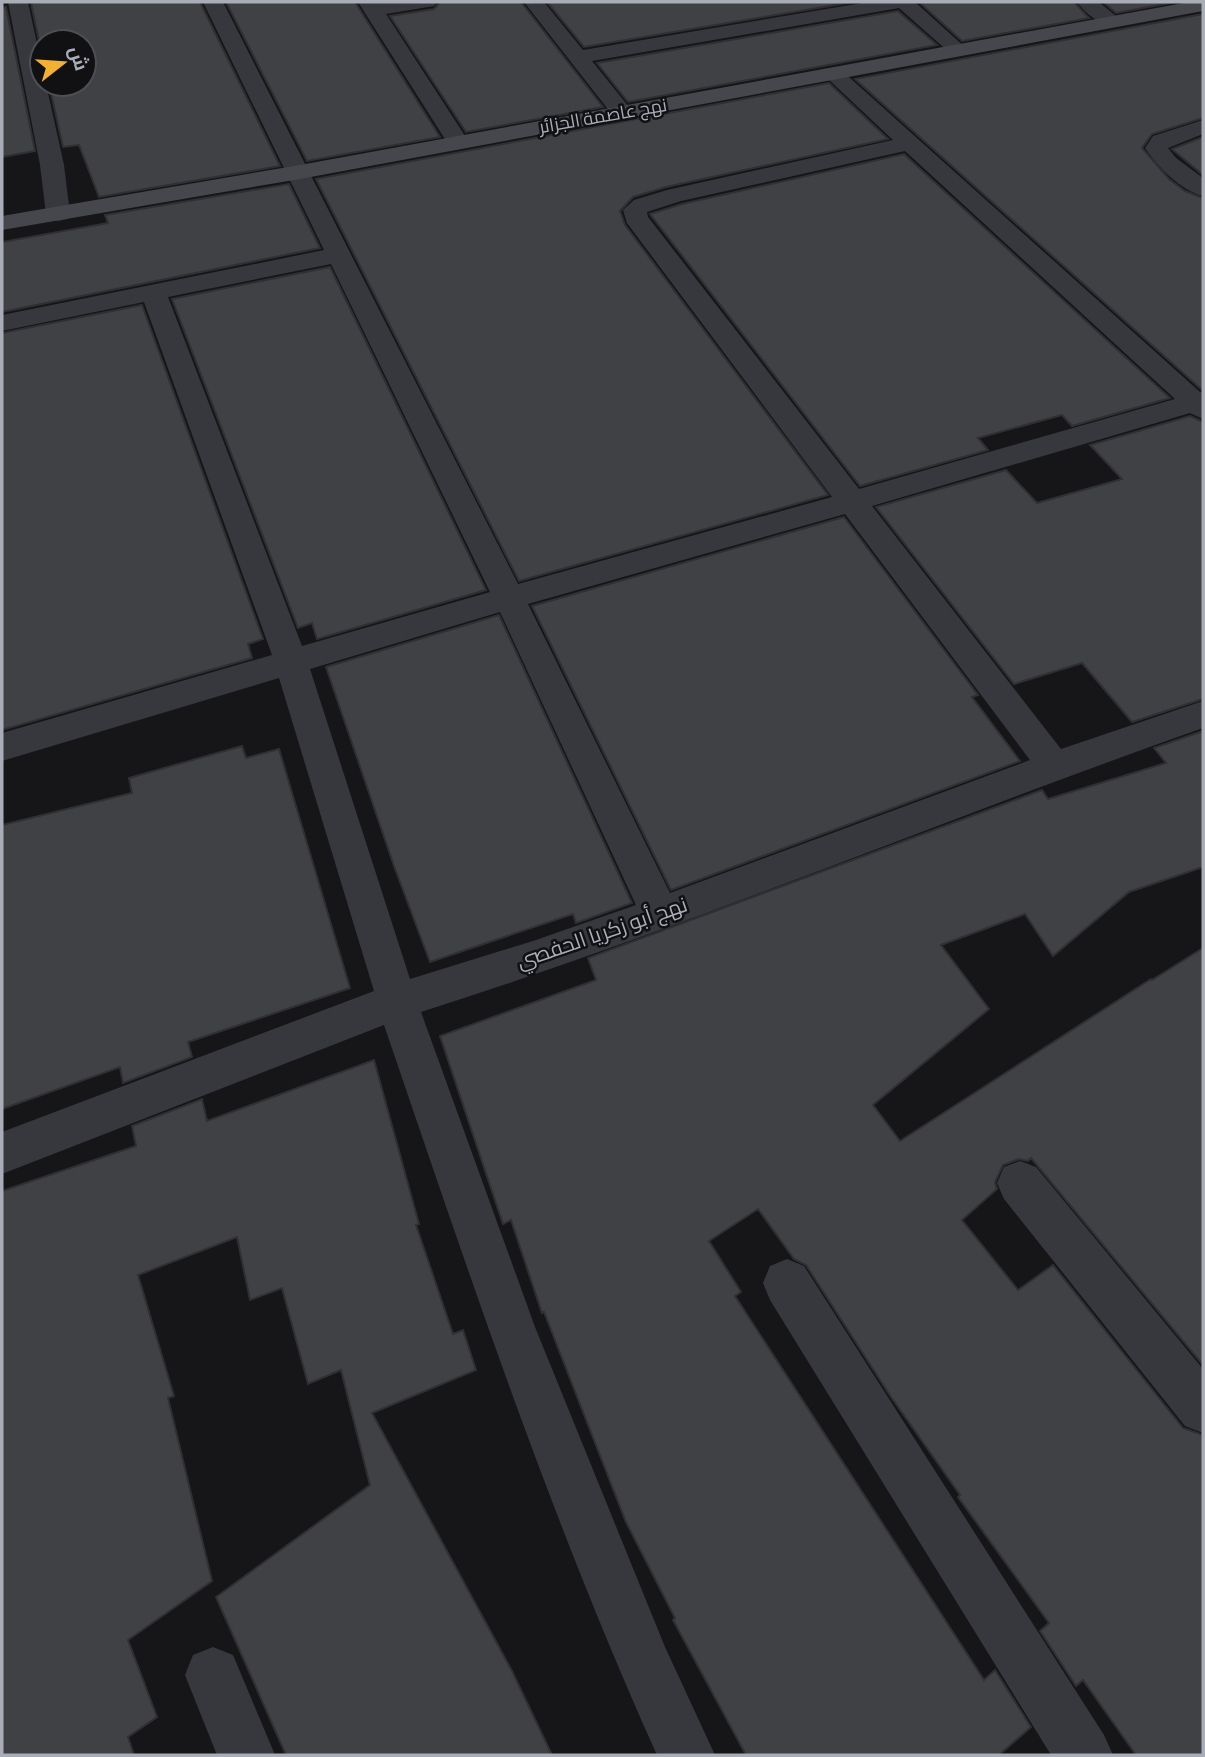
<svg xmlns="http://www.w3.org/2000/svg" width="1205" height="1757" font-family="'Source Sans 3',Cairo,sans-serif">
	<rect width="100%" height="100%" fill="#161618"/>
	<path fill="#404145" stroke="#303034" stroke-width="2" d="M42 2H200L280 166 99 197 79 145 63 147 49 84H84V42H42V55L31 3Z
		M226 2H355L440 137 307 161Z
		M440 2H521L603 107 466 132 390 16 434 9Z
		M547 2H854L584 47Z
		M919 2H1074L1089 18 962 41Z
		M1103 2H1176L1116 13Z
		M2 7H6L35 151 2 157Z
		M898 11 937 45 628 102 597 63Z
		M1203 14V118L1152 134 1142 148 1169 179 1185 191 1203 198V389H1201L855 79Z
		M829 83 888 139 666 187 633 197 620 211 625 225 828 495 519 581 316 179Z
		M1203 137V175L1172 149Z
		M904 154 1170 398 1072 426 1062 415 978 438 988 450 860 486 650 214 682 204Z
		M289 184 320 248 2 312V242L108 223 105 215Z
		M330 267 486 590 317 639 312 623 298 628 172 299Z
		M142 305 263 639 248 644 252 658 2 730V333Z
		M1190 416 1203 422V699L1132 722 1082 663 1014 684 876 507 1006 470 1037 503 1122 479 1090 445Z
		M844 517 978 695 972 697 1020 761 671 890 532 606Z
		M499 615 632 903 576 923 573 914 430 962 394 866 326 667Z
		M1203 731V867L1129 892 1053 956 1025 914 941 945 989 1009 873 1105 900 1141 1151 979 1152 980 1203 948V1365L1031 1158 1028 1161 1019 1159 1003 1165 995 1182 997 1189 962 1220 1018 1290 1053 1265 1183 1428 1203 1435V1755H1136L1083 1680 1076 1686 1040 1631 1049 1623 958 1497 960 1495 891 1397 806 1265 794 1259 758 1209 709 1241 741 1292 735 1296 984 1680 995 1670 1031 1727 999 1755H746L673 1620 675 1618 626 1522 544 1312 542 1313 511 1220 503 1224 440 1036 596 980 588 958 1042 790 1048 799 1166 763 1154 748Z
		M242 746 246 758 279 749 350 988 188 1042 192 1057 123 1083 120 1067 2 1109V825L132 793 129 778Z
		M374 1060 419 1224 416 1225 453 1334 463 1330 476 1370 372 1413 512 1671 552 1755H286L216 1597 370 1485 341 1370 308 1384 282 1288 250 1300 237 1237 138 1275 174 1396 168 1398 212 1581 128 1640 157 1717 128 1737 134 1755H2V1191L136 1146 132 1126 202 1099 207 1121Z"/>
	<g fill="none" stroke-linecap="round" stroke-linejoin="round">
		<path fill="#37383d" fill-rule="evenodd" d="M8 2H28L42 67V84H46L64 165 70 214 67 219 58 221 49 219 46 214 40 165Z
			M203 2H223L518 584 832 497 627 223 623 210 634 200 667 190 893 140 826 77 822 73 826 69H840L1200 392 1203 391V419L1190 413 872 506 1061 749 1203 701V728C942 820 686 928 421 1012L535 1327 665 1647 715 1755H657C550 1518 468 1271 384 1025L2 1174V1132L374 991 279 678 2 761V733L272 655 144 302 2 331V315L324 250ZM905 151 1175 399 859 489 648 217 647 212 681 201ZM331 264 490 592 302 646 168 297ZM845 514 1030 760 670 893 528 604ZM500 612 636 905 533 941 410 979 310 669Z
			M358 2H437L434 6 386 14 469 142 466 147H450Z
			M524 2H544L583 50 868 2H915L967 49 964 53H950L899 8 592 61 633 112 630 117H614Z
			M1077 2H1099L1122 21 1119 25C1104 29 1086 14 1077 2Z
			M1203 120V134L1168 148 1176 158 1203 178V196C1180 190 1158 167 1145 148L1153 136Z
			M1020 1161 1036 1167 1203 1369V1433L1185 1426 1004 1199 997 1183 1004 1167Z
			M787 1259 804 1266 1104 1735 1113 1755H1051L770 1300 763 1283 770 1266Z
			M213 1647 233 1655 275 1755H217L185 1675 193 1655Z"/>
		<path fill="#45474d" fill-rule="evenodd" d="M1189 2H1203V11L300 179 2 230V216L300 165Z"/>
	</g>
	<g text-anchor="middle" stroke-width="5" stroke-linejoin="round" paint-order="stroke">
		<g font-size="18" fill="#a8adb8" stroke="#111113">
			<text transform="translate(603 116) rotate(-10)" y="6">نهج عاصمة الجزائر</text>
		</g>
		<g font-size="21" fill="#a8adb8" stroke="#111113">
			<text transform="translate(602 933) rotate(-19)" y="7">نهج أبو زكريا الحفصي</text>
		</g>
	</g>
	<rect width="1205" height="1757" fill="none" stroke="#a8adb8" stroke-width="7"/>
	<g transform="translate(63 63) rotate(73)"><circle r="33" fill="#111113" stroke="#4d4f55" stroke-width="2"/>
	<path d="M0-5L12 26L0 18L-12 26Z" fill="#f2b134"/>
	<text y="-10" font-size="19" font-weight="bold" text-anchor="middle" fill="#a8adb8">ش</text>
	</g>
</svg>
